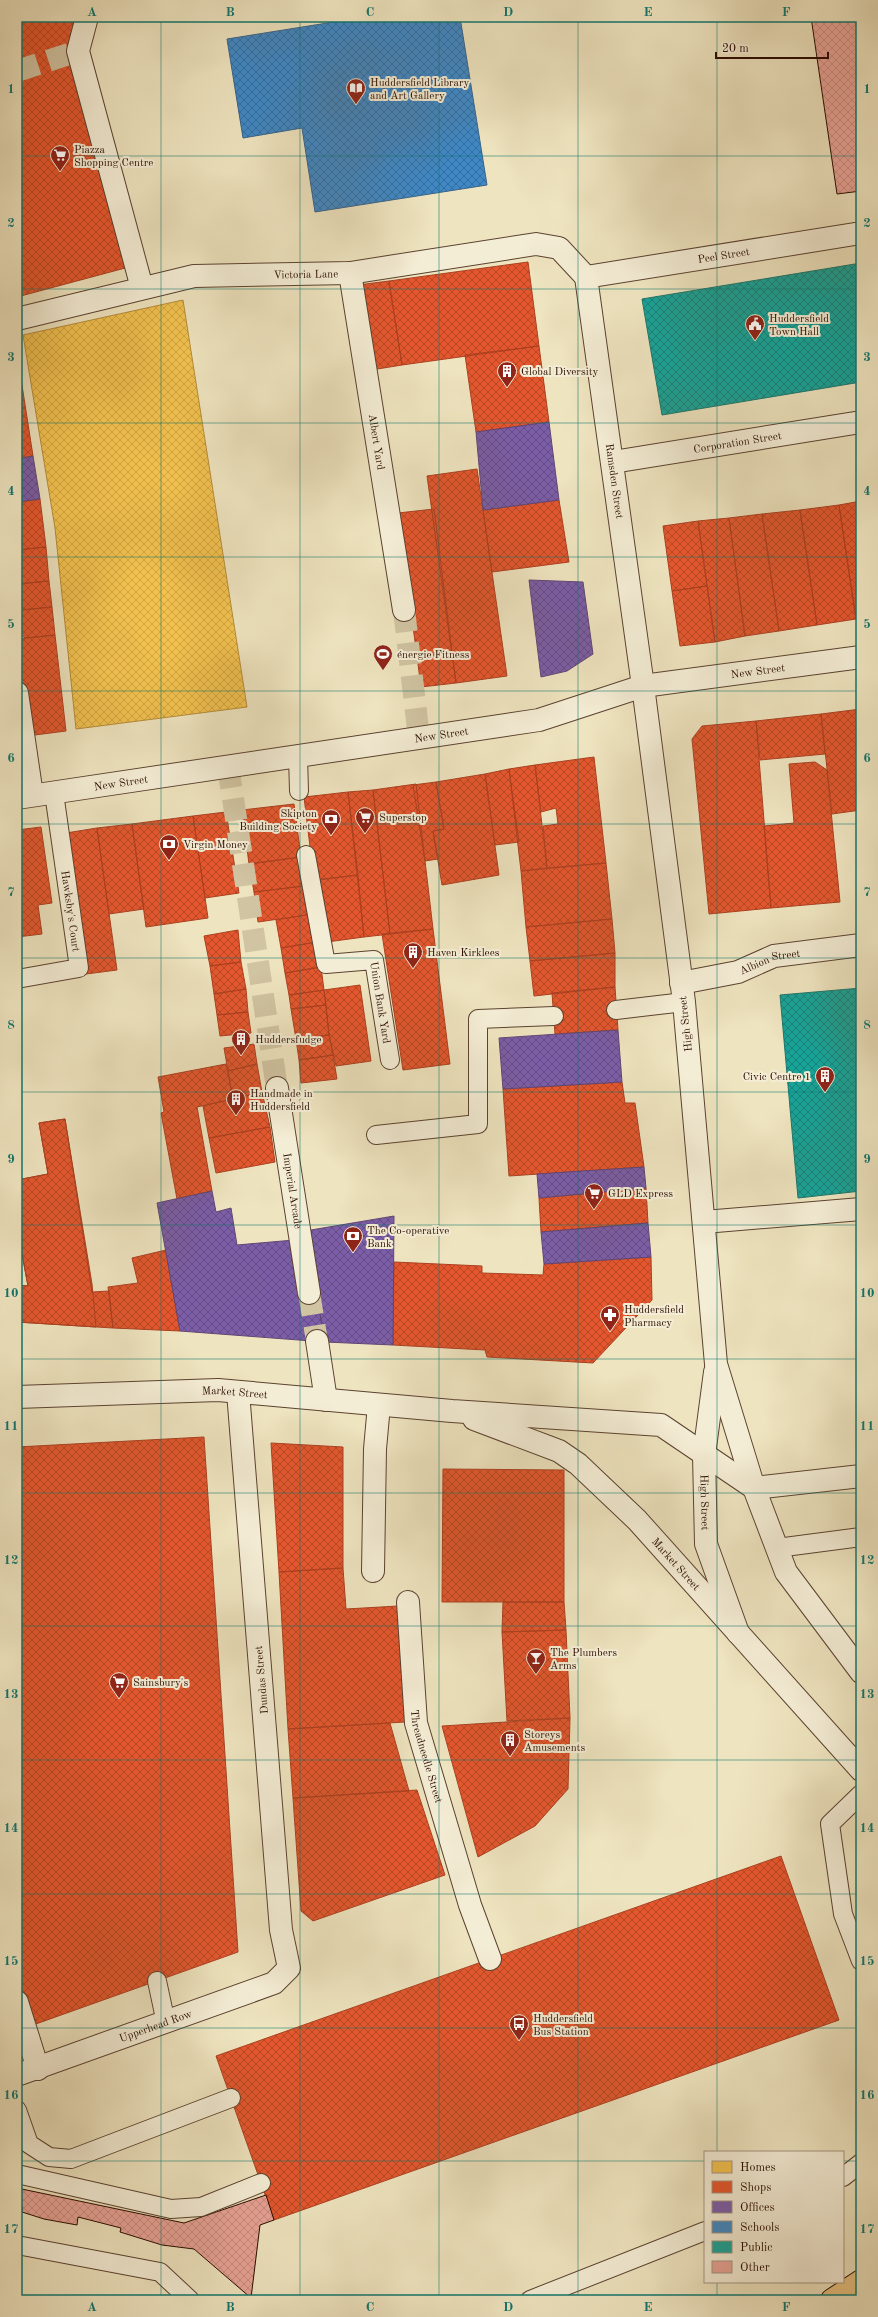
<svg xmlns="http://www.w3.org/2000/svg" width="878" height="2317" font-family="'Old Standard TT',serif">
	<defs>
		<pattern id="homes-cross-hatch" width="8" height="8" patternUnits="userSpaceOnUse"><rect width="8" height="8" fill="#f2c14e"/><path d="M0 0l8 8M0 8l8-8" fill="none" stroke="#d0a542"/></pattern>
		<pattern id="shops-cross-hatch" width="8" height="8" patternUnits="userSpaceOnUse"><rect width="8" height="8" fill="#e4572e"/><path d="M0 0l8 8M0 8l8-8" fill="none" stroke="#b94625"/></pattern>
		<pattern id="offices-cross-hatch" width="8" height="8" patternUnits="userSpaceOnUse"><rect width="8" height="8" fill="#7b5ea7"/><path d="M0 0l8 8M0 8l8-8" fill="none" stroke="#654c86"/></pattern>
		<pattern id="schools-cross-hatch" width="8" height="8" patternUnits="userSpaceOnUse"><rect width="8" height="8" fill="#3f88c5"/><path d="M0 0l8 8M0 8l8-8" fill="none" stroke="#356e9e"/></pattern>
		<pattern id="public-cross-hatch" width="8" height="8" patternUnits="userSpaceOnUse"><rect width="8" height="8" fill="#17a398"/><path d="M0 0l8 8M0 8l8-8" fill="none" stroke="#15837a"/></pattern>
		<pattern id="building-cross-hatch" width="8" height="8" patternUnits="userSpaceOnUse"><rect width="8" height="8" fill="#e8a396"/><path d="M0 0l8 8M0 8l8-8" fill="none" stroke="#c78b80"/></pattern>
	</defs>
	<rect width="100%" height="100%" fill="#eee4bf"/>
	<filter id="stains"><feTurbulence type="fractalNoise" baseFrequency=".005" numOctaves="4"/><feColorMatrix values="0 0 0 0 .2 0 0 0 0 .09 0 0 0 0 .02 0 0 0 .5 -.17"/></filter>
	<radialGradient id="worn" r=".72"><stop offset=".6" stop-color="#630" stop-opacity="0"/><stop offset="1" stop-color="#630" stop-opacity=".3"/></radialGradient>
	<path fill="url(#homes-cross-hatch)" stroke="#b68b37" d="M183 300 247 707 76 729 55 528 23 335Z"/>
	<path fill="url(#shops-cross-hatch)" stroke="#ac4020" d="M17 17H78L129 267 17 297Z
		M528 262 539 346 402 365 389 281Z
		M389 281 402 365 371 370 358 285Z
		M539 346 549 422 476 432 465 355Z
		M17 353 33 456 17 459Z
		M477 469 507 676 456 683 427 476Z
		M40 499 46 547 17 550V502Z
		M559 500 569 562 492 572 483 510Z
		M861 501V618L856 619 839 505Z
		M839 505 856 619 817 625 800 510Z
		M434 509 456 683 421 687 398 513Z
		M800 510 817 625 779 631 762 514Z
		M762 514 779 631 745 636 729 518Z
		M729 518 745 636 715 642 698 521Z
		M698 521 707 586 672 591 663 526Z
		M46 547 49 581 17 584V550Z
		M49 581 52 607 21 610 17 607V584Z
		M707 586 715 642 680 646 672 591Z
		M52 607 55 635 25 638 18 633 17 615 21 610Z
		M55 635 66 731 27 736 17 670V639Z
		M861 709V810L832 814 821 714Z
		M821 714 825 754 760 760 756 721Z
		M756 721 771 908 709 914 692 739 702 726Z
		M594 757 606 863 547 868 543 826 558 824 556 808 541 812 535 765Z
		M815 762 827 770 840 902 771 908 764 826 794 823 789 764Z
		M535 765 547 868 521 871 509 769Z
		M509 769 519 842 495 845 485 774Z
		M485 774 499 875 442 885 433 831 444 829 436 782Z
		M436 782 444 829 433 831 438 859 425 861 413 785Z
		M416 784 433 929 390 934 373 790Z
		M373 790 390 934 364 937 348 792Z
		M348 792 358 875 314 880 304 797Z
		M294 804 301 857 249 864 242 810Z
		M226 812 239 893 205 898 193 816Z
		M193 816 208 918 146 927 132 824Z
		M132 824 144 909 109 914 97 828Z
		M41 827 52 903 38 905 42 934 17 937V830Z
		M97 828 117 970 86 974 66 833Z
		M301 857 304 886 254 892 249 864Z
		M606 863 612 919 526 927 521 871Z
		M358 875 364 937 327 942 319 880Z
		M304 886 307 915 258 922 254 892Z
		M311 914 317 942 281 948 276 920Z
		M612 919 615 953 530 961 526 927Z
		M433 929 450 1064 403 1070 382 934Z
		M238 930 241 962 210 966 204 936Z
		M317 942 321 967 285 973 281 948Z
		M615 953V987L534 996 530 961Z
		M241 962 246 989 214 994 210 966Z
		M321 967 324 990 289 995 285 973Z
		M360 985 371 1061 336 1066 329 1035 324 990Z
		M615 987 618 1030 555 1034 552 993Z
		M246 989 248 1012 217 1015 214 994Z
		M324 990 326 1005 291 1009 289 995Z
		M326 1005 329 1035 296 1039 291 1009Z
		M248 1012 251 1033 220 1036 217 1015Z
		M329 1035 333 1055 299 1060 296 1039Z
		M254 1044 257 1064 228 1071 224 1048Z
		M333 1055 337 1079 301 1083 299 1060Z
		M226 1064 233 1099 197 1107 212 1191 177 1199 161 1113 164 1112 158 1077Z
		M257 1064 262 1092 233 1099 228 1071Z
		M622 1082 625 1103H635L644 1167 509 1176 503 1089Z
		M262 1092 270 1127 209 1138 203 1106Z
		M65 1119 92 1284 96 1327 17 1322V1285L28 1286 17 1227V1180L48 1174 39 1123Z
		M65 1119 92 1292 109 1291 113 1328 17 1322V1285L28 1286 17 1227V1180L48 1174 39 1123Z
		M270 1127 275 1162 216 1173 209 1138Z
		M646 1188 648 1223 541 1232 539 1198Z
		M166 1250 180 1331 113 1328 108 1287 138 1283 132 1258Z
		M651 1257 652 1300 593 1363 487 1357 485 1350 393 1345 394 1262 482 1266V1273L543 1275 544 1264Z
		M204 1437 238 1952 33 2025 17 1976V1447Z
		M271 1443 343 1447V1568L279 1572Z
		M443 1469 564 1470V1602H442Z
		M343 1568 346 1609 398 1606 405 1722 288 1729 279 1572Z
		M503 1602H564L566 1630 502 1632Z
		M566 1630 570 1718 507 1721 502 1632Z
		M570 1718 568 1789 535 1826 478 1857 442 1726Z
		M390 1723 409 1791 293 1798 288 1729Z
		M417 1790 445 1875 313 1921 301 1911 293 1798Z
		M781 1856 839 2020 274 2220 216 2056Z"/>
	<path fill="url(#offices-cross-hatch)" stroke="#634575" d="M549 422 559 500 483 510 476 432Z
		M33 456 40 499 17 502V459Z
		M529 580 583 582 593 654 567 671 541 677Z
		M618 1030 622 1082 503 1089 499 1038Z
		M644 1167 646 1188 539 1198 537 1174Z
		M212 1191 216 1212 231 1208 237 1245 294 1240 316 1292 325 1342 180 1331 157 1203Z
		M394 1216 393 1345 325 1342 305 1231Z
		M648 1223 651 1257 544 1264 541 1232Z"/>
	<path fill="url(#schools-cross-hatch)" stroke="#39638a" d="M365 17H460L487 185 315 212 302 128 243 138 227 39Z"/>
	<path fill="url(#public-cross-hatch)" stroke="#1d766a" d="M861 263V382L662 415 642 299Z
		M861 988V1191L798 1198 780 995Z"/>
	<path fill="url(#building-cross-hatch)" stroke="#2a0c00" d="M811 17H861V191L837 194Z
		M17 2188 184 2223 266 2195 274 2220 260 2225 251 2298 194 2249 162 2245 120 2232 121 2228 78 2217 77 2225 44 2219 22 2212V2207L17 2205Z"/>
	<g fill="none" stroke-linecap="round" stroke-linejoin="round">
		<path stroke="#d1c4a2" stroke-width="22" stroke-dasharray="22 11" stroke-linecap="butt" d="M17 71 78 51
			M404 610 419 738
			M228 766 277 1088
			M309 1293 317 1341"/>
		<defs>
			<g id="service">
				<path d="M298 756 299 791"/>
				<path id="s1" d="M306 855 326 964 374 960 390 1060"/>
				<path d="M17 979 79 968 54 793"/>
				<path d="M616 1010 684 1002"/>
				<path d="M376 1135 478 1124V1019L554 1016"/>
				<path d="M777 1548 861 1537"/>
				<path d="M861 1794 830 1824 843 1914 861 1961"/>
				<path d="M157 1981 166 2023"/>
				<path d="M17 2110 29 2144 49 2157 71 2159 231 2098"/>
				<path d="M17 2174 171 2209 201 2207 261 2183"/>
				<path d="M843 2177 861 2163"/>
				<path d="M17 2245 160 2272 190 2300"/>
				<path d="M530 2300 705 2231"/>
			</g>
			<g id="pedestrian">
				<path d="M87 17 78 51 142 288"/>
				<path id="s2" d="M350 273 404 610"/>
				<path id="s3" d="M17 319 194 276 350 273 536 244 559 248 586 277"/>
				<path d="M17 693 32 795"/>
				<path id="s4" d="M17 798 539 720 643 686 861 657"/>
				<path id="s5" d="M277 1088 309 1293"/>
				<path d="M704 1222 861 1209"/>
				<path d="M317 1341 326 1400"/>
				<path d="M754 1488 861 1476"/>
				<path d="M373 1571 375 1449 379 1405"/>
				<path id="s6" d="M408 1602 416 1723 470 1905 490 1959"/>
			</g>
			<g id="minor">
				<path id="s7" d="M613 462 861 422"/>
				<path id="s8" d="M681 983 738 972 774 956 861 945"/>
				<path id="s9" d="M715 1372 704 1455 706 1544 738 1633"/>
				<path id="s10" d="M754 1488 716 1364 684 1002 643 686 586 277 861 233"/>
				<path d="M17 2002 38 2069"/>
				<path id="s11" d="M17 2075 274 1983 289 1968 281 1930 238 1392"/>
			</g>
			<g id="tertiary">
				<path id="s12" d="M17 1397 218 1390 452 1411 661 1425 754 1488 786 1572 861 1672"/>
				<path id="s13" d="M474 1419 559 1451 578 1464 637 1520 861 1770"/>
			</g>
			<path id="trunk" d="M832 2300 861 2281"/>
		</defs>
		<use href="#service" stroke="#5b4230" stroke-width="20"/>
		<use href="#pedestrian" stroke="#5b4230" stroke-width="24"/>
		<use href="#minor" stroke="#5b4230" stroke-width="24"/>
		<use href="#tertiary" stroke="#5b4230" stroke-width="24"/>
		<use href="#trunk" stroke="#2a0c00" stroke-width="24"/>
		<use href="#service" stroke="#f4edd5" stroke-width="18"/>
		<use href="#pedestrian" stroke="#f4edd5" stroke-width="22"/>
		<use href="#minor" stroke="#f4edd5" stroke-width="22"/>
		<use href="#tertiary" stroke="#f4edd5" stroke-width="22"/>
		<use href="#trunk" stroke="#e7c280" stroke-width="22"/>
	</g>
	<path fill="none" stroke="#0f766e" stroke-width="1" stroke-opacity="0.55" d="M161 17V2300M300 17V2300M439 17V2300M578 17V2300M717 17V2152M17 156H861M17 289H861M17 423H861M17 557H861M17 691H861M17 824H861M17 958H861M17 1092H861M17 1225H861M17 1359H861M17 1493H861M17 1626H861M17 1760H861M17 1894H861M17 2028H861M17 2161H705M843 2161H861M717 2282V2300"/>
	<defs>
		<symbol id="library-pin" viewBox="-11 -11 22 30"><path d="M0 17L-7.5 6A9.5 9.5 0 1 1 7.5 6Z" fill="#8f2418" stroke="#f4edd5"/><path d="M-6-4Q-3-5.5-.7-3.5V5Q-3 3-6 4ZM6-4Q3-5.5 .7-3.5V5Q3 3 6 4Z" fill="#fff"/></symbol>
		<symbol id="supermarket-pin" viewBox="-11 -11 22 30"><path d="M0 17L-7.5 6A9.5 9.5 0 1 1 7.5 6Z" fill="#8f2418" stroke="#f4edd5"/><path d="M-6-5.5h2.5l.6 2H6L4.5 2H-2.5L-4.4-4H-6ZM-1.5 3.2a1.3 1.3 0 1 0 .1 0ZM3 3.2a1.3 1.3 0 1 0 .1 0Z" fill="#fff"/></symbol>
		<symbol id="civic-pin" viewBox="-11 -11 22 30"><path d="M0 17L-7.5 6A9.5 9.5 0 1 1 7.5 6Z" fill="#8f2418" stroke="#f4edd5"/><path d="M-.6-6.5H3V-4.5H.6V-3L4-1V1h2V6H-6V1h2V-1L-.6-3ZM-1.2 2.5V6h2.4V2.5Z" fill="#fff"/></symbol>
		<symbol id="building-pin" viewBox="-11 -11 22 30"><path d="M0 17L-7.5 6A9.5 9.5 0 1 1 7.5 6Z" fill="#8f2418" stroke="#f4edd5"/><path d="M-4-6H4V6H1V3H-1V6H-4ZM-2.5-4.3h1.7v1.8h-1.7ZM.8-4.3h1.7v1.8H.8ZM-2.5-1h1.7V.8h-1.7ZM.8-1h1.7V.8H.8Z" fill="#fff"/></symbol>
		<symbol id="stadium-pin" viewBox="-11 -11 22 30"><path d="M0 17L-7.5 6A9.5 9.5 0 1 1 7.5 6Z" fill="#8f2418" stroke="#f4edd5"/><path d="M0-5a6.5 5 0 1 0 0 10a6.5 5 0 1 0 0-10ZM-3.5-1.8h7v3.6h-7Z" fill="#fff"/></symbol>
		<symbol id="bank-pin" viewBox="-11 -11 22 30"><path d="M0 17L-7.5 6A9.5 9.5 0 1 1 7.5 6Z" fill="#8f2418" stroke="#f4edd5"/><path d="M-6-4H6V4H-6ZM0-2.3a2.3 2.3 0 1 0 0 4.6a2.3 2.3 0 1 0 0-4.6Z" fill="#fff"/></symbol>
		<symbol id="pharmacy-pin" viewBox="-11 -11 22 30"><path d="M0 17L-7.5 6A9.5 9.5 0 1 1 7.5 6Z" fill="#8f2418" stroke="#f4edd5"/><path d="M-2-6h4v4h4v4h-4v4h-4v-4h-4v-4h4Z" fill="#fff"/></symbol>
		<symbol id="bar-pin" viewBox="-11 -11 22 30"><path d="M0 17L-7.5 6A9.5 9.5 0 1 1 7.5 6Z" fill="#8f2418" stroke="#f4edd5"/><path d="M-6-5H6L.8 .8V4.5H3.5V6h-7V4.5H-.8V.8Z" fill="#fff"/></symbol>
		<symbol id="bus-pin" viewBox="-11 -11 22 30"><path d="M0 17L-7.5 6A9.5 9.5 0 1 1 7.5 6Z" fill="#8f2418" stroke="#f4edd5"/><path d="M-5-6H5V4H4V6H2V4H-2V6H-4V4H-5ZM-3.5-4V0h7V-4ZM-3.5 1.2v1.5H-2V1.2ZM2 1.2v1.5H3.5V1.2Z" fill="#fff"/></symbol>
	</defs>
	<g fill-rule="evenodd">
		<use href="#library-pin" x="345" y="77" width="22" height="30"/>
		<use href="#supermarket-pin" x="49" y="144" width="22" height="30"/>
		<use href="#civic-pin" x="744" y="313" width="22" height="30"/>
		<use href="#building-pin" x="496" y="360" width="22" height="30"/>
		<use href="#stadium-pin" x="372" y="643" width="22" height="30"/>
		<use href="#supermarket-pin" x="354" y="806" width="22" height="30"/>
		<use href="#bank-pin" x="320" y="808" width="22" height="30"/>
		<use href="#bank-pin" x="158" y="833" width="22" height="30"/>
		<use href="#building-pin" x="402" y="941" width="22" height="30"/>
		<use href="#building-pin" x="230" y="1028" width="22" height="30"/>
		<use href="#building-pin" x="814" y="1065" width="22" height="30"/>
		<use href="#building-pin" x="225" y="1088" width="22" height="30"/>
		<use href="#supermarket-pin" x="583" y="1182" width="22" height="30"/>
		<use href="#bank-pin" x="342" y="1225" width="22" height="30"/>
		<use href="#pharmacy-pin" x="599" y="1304" width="22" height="30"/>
		<use href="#bar-pin" x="525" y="1647" width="22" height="30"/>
		<use href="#supermarket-pin" x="108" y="1671" width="22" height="30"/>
		<use href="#building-pin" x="499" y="1729" width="22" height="30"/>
		<use href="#bus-pin" x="508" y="2013" width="22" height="30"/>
	</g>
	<g text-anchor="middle" stroke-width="4" stroke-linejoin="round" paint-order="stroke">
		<g font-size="11" fill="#2a0c00" stroke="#f4edd5" text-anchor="start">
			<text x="370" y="86">Huddersfield Library<tspan x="370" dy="13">and Art Gallery</tspan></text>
			<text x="74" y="153">Piazza<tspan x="74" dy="13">Shopping Centre</tspan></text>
			<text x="769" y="322">Huddersfield<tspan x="769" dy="13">Town Hall</tspan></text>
			<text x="521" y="375">Global Diversity</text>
			<text x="397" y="658">énergie Fitness</text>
			<text x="317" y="817" text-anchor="end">Skipton<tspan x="317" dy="13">Building Society</tspan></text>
			<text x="379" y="821">Superstop</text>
			<text x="183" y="848">Virgin Money</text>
			<text x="427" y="956">Haven Kirklees</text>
			<text x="255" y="1043">Huddersfudge</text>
			<text x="811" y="1080" text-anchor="end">Civic Centre 1</text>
			<text x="250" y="1097">Handmade in<tspan x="250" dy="13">Huddersfield</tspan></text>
			<text x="608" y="1197">GLD Express</text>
			<text x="367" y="1234">The Co-operative<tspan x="367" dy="13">Bank</tspan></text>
			<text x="624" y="1313">Huddersfield<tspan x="624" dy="13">Pharmacy</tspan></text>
			<text x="550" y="1656">The Plumbers<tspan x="550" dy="13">Arms</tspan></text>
			<text x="133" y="1686">Sainsbury's</text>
			<text x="524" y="1738">Storeys<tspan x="524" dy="13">Amusements</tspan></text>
			<text x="533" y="2022">Huddersfield<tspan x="533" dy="13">Bus Station</tspan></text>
		</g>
		<g font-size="11" fill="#2a0c00" stroke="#f4edd5">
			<text dy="4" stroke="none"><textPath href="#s10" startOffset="1364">Peel Street</textPath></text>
			<text dy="4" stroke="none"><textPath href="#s3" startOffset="294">Victoria Lane</textPath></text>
			<text dy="4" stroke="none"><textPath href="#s2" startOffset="171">Albert Yard</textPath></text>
			<text dy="4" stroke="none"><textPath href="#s7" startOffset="126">Corporation Street</textPath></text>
			<text transform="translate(615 481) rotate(82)" y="4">Ramsden Street</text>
			<text dy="4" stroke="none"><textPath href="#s4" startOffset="753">New Street</textPath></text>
			<text dy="4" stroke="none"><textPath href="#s4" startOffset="429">New Street</textPath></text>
			<text dy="4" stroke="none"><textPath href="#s4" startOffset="105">New Street</textPath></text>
			<text transform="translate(71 911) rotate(82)" y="4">Hawksby's Court</text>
			<text dy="4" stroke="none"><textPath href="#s8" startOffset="92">Albion Street</textPath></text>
			<text dy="4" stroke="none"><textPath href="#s1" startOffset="202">Union Bank Yard</textPath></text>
			<text transform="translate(685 1024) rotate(-96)" y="4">High Street</text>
			<text dy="4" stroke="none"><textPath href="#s5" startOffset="104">Imperial Arcade</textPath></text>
			<text dy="4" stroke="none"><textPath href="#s12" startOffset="218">Market Street</textPath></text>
			<text dy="4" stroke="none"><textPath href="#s9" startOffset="131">High Street</textPath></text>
			<text dy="4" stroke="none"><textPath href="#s13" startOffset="254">Market Street</textPath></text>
			<text transform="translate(261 1680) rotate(-95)" y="4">Dundas Street</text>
			<text dy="4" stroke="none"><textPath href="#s6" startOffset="156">Threadneedle Street</textPath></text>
			<text dy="4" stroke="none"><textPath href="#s11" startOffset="147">Upperhead Row</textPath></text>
		</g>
	</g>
	<rect width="878" height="2317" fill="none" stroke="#eee4bf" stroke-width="44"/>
	<rect x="704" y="2151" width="140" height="132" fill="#f4edd5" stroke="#a39380"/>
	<rect x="712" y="2161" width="20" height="12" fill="#f2c14e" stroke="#a39380"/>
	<text x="740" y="2171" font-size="12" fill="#2a0c00">Homes</text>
	<rect x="712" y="2181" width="20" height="12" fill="#e4572e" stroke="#a39380"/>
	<text x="740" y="2191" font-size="12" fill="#2a0c00">Shops</text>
	<rect x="712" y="2201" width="20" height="12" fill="#7b5ea7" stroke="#a39380"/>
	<text x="740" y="2211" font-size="12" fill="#2a0c00">Offices</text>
	<rect x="712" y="2221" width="20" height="12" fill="#3f88c5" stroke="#a39380"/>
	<text x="740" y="2231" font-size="12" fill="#2a0c00">Schools</text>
	<rect x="712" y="2241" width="20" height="12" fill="#17a398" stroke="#a39380"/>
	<text x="740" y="2251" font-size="12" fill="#2a0c00">Public</text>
	<rect x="712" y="2261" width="20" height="12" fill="#e8a396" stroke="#a39380"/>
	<text x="740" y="2271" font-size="12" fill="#2a0c00">Other</text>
	<path d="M716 52v6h112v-6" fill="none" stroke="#2a0c00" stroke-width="2"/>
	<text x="722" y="52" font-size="12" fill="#2a0c00" stroke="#f4edd5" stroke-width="3" paint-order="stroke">20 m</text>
	<rect x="22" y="22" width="834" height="2273" fill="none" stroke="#0f766e" stroke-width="1.5"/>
	<g font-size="13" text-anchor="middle" font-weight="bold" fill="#0f766e">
		<text x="92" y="16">A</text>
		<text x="230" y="16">B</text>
		<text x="370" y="16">C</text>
		<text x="508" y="16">D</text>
		<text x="648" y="16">E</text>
		<text x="786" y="16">F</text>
		<text x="11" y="93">1</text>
		<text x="867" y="93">1</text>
		<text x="11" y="227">2</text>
		<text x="867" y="227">2</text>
		<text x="11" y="361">3</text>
		<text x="867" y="361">3</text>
		<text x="11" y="495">4</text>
		<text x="867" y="495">4</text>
		<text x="11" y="628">5</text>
		<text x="867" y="628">5</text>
		<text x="11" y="762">6</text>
		<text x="867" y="762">6</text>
		<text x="11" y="896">7</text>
		<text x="867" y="896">7</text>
		<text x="11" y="1029">8</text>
		<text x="867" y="1029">8</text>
		<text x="11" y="1163">9</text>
		<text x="867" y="1163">9</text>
		<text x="11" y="1297">10</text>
		<text x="867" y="1297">10</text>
		<text x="11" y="1430">11</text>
		<text x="867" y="1430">11</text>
		<text x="11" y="1564">12</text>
		<text x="867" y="1564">12</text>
		<text x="11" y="1698">13</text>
		<text x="867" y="1698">13</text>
		<text x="11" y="1832">14</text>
		<text x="867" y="1832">14</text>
		<text x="11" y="1965">15</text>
		<text x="867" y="1965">15</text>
		<text x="11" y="2099">16</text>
		<text x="867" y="2099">16</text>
		<text x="11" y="2233">17</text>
		<text x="867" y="2233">17</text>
		<text x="92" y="2311">A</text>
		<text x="230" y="2311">B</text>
		<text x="370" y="2311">C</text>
		<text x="508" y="2311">D</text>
		<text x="648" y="2311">E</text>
		<text x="786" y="2311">F</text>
	</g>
	<rect width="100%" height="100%" filter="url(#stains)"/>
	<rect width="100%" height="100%" fill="url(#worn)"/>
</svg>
